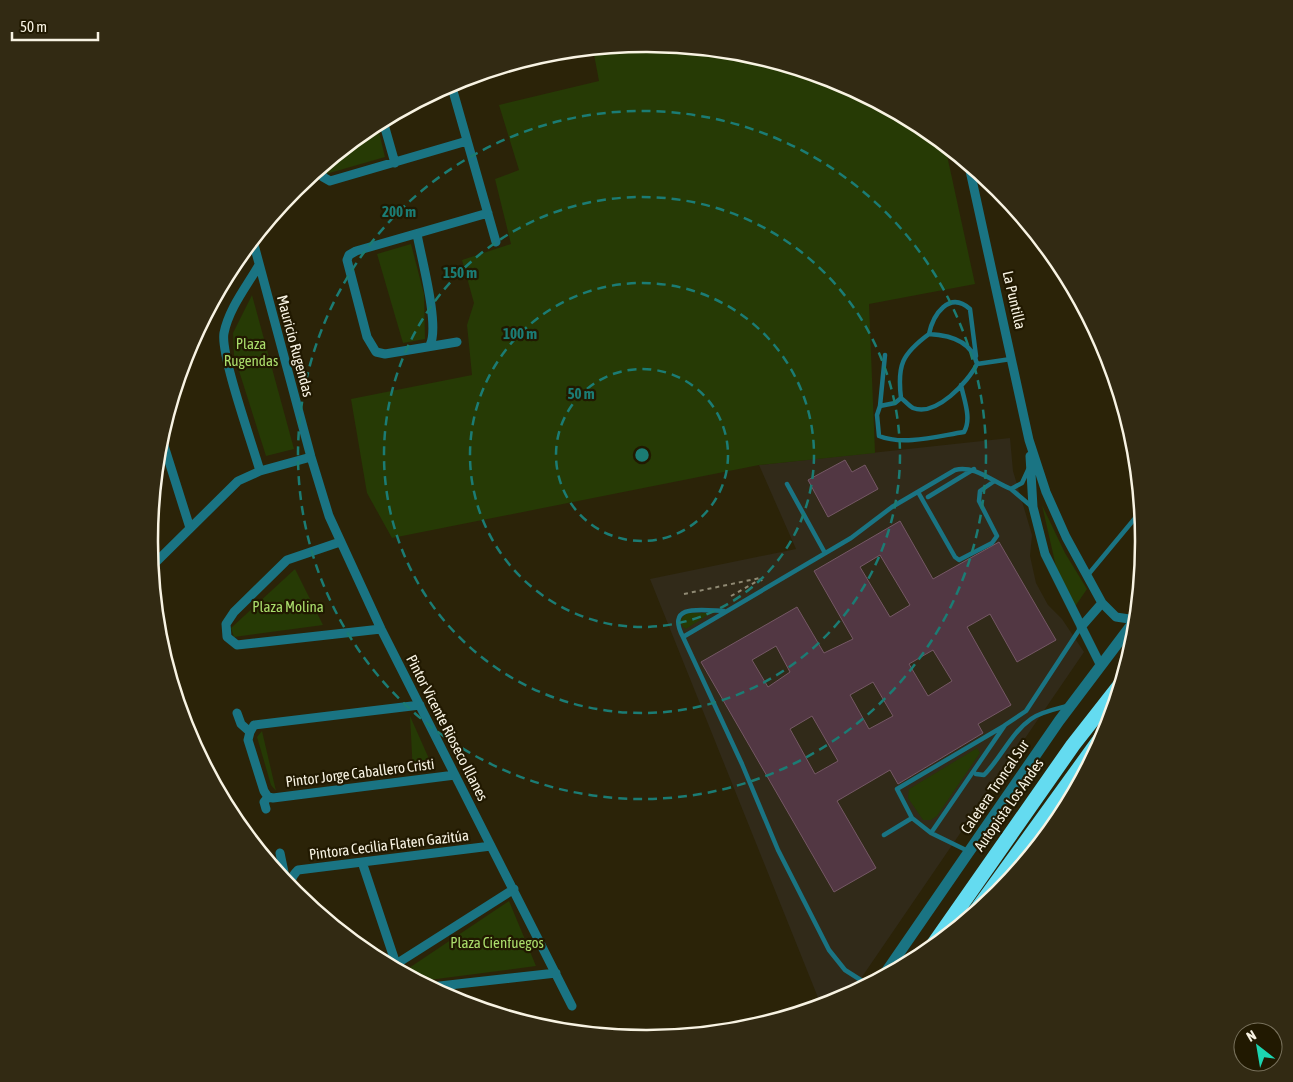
<svg xmlns="http://www.w3.org/2000/svg" width="1293" height="1082" font-family="'Asap Condensed',sans-serif">
	<rect width="100%" height="100%" fill="#2b2308"/>
	<path fill="#312a19" d="M1010 438 1013 471 1032 535 1030 556 1036 583 1048 605 1062 619 1084 652 851 993 821 1005 650 579 796 549 759 465Z"/>
	<path fill="#263a05" d="M647 44 744 53 837 82 923 128 945 146 975 284 869 304 875 453 759 465 392 538 367 493 351 399 472 375 467 325 474 303 462 260 511 244 495 179 519 170 499 105 599 81 593 49Z
		M377 124 385 157 326 174 324 166Z
		M411 244 424 294 425 339 403 343 377 254Z
		M252 295 294 449 266 456 234 355 233 333Z
		M1042 505 1065 553 1087 589 1074 608 1057 571Z
		M295 569 323 625 234 637 231 628Z
		M686 613H711L686 629 683 627 680 621Z
		M410 716 434 770 413 773Z
		M262 731 276 791 271 785 257 737Z
		M977 748 980 753 937 816 931 820H923L908 798 909 789Z
		M509 901 536 966 421 981 403 972Z"/>
	<path fill="#523743" stroke="#755865" fill-rule="evenodd" d="M845 460 852 472 865 465 878 489 828 517 808 480Z
		M900 521 933 579 999 542 1056 640 1017 662 990 614 967 627 1011 705 978 724 983 733 898 784 890 770 837 801 876 868 834 892 701 662 797 607 824 653 853 639 814 571ZM880 555 910 605 890 617 860 567ZM776 646 790 672 768 687 752 660ZM933 650 952 681 928 696 909 664ZM873 682 893 716 869 729 850 695ZM812 716 838 761 815 774 790 729Z"/>
	<g fill="none" stroke-linecap="round" stroke-linejoin="round">
		<path stroke="#908a74" stroke-width="2" stroke-dasharray="4 4" stroke-linecap="butt" d="M684 594 760 578 762 581
			M731 596 761 579"/>
		<path stroke="#1a7483" stroke-width="4.5" d="M929 334C949 335 972 341 977 364 968 382 936 417 913 408 909 406 905 401 901 398 897 365 902 354 929 334Z
			M929 334C933 315 949 290 970 309L976 356
			M977 364 1011 359
			M901 398 895 403 880 406 877 415 879 436C904 446 938 436 964 432 972 419 964 400 961 385
			M880 406 885 355
			M787 484 825 553
			M1011 489 1031 506
			M918 492 955 557 959 560 992 543 997 536 979 501 980 491 993 482
			M928 497 974 469
			M1087 576 1141 511
			M683 637C665 603 702 610 724 611
			M976 774 984 775C1001 758 1011 733 1031 719 1040 712 1056 709 1067 706
			M931 833 1005 725 1026 711 1081 627
			M884 835 912 818
			M968 851 931 833 912 818 897 789 1004 726
			M867 984 845 970 829 950 778 850 742 764 683 637 851 538 892 507 955 470C975 465 993 482 1011 489L1022 483 1028 470"/>
		<path stroke="#1a7483" stroke-width="9" d="M451 84 496 242
			M383 121 395 163
			M969 166 1029 440 1046 492 1066 537 1102 603 1116 617 1136 620
			M320 168 323 177 330 181 467 141
			M417 234C421 257 440 326 430 345
			M253 241 311 457 329 516 381 629 572 1006
			M259 265C247 286 229 308 224 333 220 354 253 446 260 471
			M457 342 385 354 376 352 367 337 347 260 349 255 356 251 488 213
			M161 436 190 528
			M1030 456 1033 507 1045 554 1100 664
			M340 542 287 560 234 612 226 624 227 637 237 645 381 629
			M152 566 238 481 260 471 311 457
			M1081 627 1102 603
			M237 713 241 724 250 732
			M268 797 264 791 248 740 250 732 254 725 420 705
			M268 797 273 798 455 775
			M266 809 264 802 268 797
			M280 853 285 877 291 881
			M362 862 396 964
			M293 890C290 881 291 877 298 870L491 846
			M393 966 514 889
			M431 987 556 973"/>
		<path stroke="#1a7483" stroke-width="11" d="M884 975 1059 721 1136 619"/>
		<path stroke="#64dbf0" stroke-width="15" d="M976 911 1106 731
			M931 948 1073 745 1120 685"/>
	</g>
	<g fill="none" stroke="#1b7c74" stroke-width="2.5" stroke-dasharray="9 6">
		<circle cx="642" cy="455" r="86"/>
		<circle cx="642" cy="455" r="172"/>
		<circle cx="642" cy="455" r="258"/>
		<circle cx="642" cy="455" r="344"/>
	</g>
	<g text-anchor="middle" stroke-width="4.5" stroke-linejoin="round" paint-order="stroke">
		<g font-size="15" fill="#f8f3e3" stroke="#211901">
			<text transform="translate(1014 300) rotate(77)" y="5">La Puntilla</text>
			<text transform="translate(295 346) rotate(75)" y="5">Mauricio Rugendas</text>
			<text transform="translate(447 728) rotate(63)" y="5">Pintor Vicente Rioseco Illanes</text>
			<text transform="translate(360 773) rotate(-7)" y="5">Pintor Jorge Caballero Cristi</text>
			<text transform="translate(995 787) rotate(-56)" y="5">Caletera Troncal Sur</text>
			<text transform="translate(1009 805) rotate(-55)" y="5">Autopista Los Andes</text>
			<text transform="translate(389 845) rotate(-7)" y="5">Pintora Cecilia Flaten Gazitúa</text>
		</g>
		<g font-size="15" fill="#aadd6b" stroke="#211901">
			<text x="251" y="349">Plaza<tspan x="251" dy="17">Rugendas</tspan></text>
			<text x="288" y="612">Plaza Molina</text>
			<text x="497" y="948">Plaza Cienfuegos</text>
		</g>
	</g>
	<path d="M0 0H1293V1082H0ZM646 52H647A488 488 0 0 1 1135 540V542A488 488 0 0 1 647 1030H646A488 488 0 0 1 158 542V540A488 488 0 0 1 646 52Z" fill="#322a13" fill-rule="evenodd"/>
	<path fill="none" stroke="#f8f3e3" stroke-width="2.5" d="M646 52H647A488 488 0 0 1 1135 540V542A488 488 0 0 1 647 1030H646A488 488 0 0 1 158 542V540A488 488 0 0 1 646 52Z"/>
	<circle cx="642" cy="455" r="8" fill="#1b7c74" stroke="#211901" stroke-width="2.5"/>
	<g font-size="15" text-anchor="middle" font-weight="bold" fill="#1b7c74" stroke="#211901" stroke-width="4.5" stroke-linejoin="round" paint-order="stroke">
		<text x="399" y="217">200 m</text>
		<text x="460" y="278">150 m</text>
		<text x="520" y="339">100 m</text>
		<text x="581" y="399">50 m</text>
	</g>
	<g transform="translate(1258 1047) rotate(329)"><circle r="24" fill="#211901" stroke="#77705b"/>
	<path d="M0-4L9 19L0 12L-9 19Z" fill="#1cd5b1"/>
	<text y="-8" font-size="14" font-weight="bold" text-anchor="middle" fill="#f8f3e3">N</text>
	</g>
	<path d="M12 32v8h86v-8" fill="none" stroke="#f8f3e3" stroke-width="2.5"/>
	<text x="20" y="32" font-size="15" fill="#f8f3e3" stroke="#211901" stroke-width="4" paint-order="stroke">50 m</text>
</svg>
